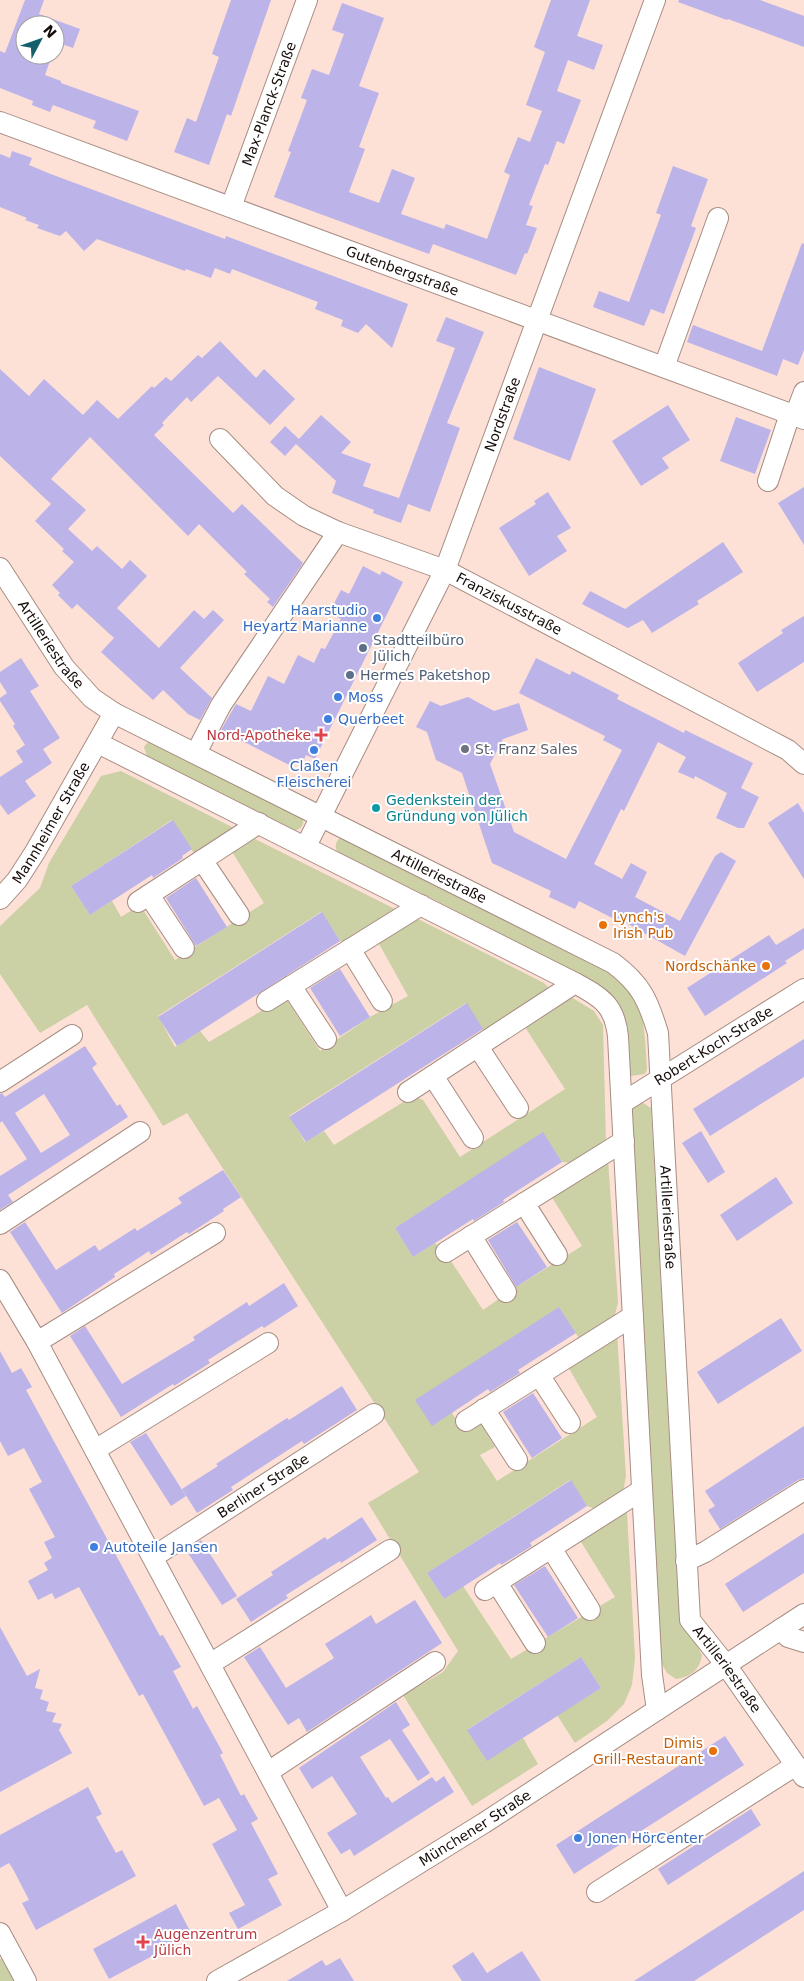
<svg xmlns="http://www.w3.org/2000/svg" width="804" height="1981" font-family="'DejaVu Sans',sans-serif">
	<rect width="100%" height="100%" fill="#fde0d6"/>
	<path fill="#cbd0a5" d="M154 739 303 817C304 826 302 828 294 831L147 756 144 747 148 742Z
		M121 771 234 828 195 855 172 820 71 886 90 915 112 901 121 917 140 905 175 960 264 903 231 850 253 838 399 911 348 942 340 941 321 912 158 1016 175 1047 200 1031 209 1042 285 997 320 1051 370 1017 408 996 378 942 418 919 544 983 548 987V993L486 1035 466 1003 289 1116 305 1142 324 1131 334 1145 413 1096 423 1100 460 1157 565 1089 523 1024 566 994 594 1011 603 1025 606 1144 573 1163 562 1162 543 1133 395 1228 413 1257 435 1243 449 1258 483 1310 516 1287 582 1246 550 1194 608 1160 618 1302 615 1315 579 1338 559 1307 452 1413 461 1427 477 1417 495 1447 480 1455 497 1481 597 1417 567 1365 617 1333 626 1476 622 1498 600 1510 587 1506 570 1480 427 1573 444 1599 463 1586 511 1659 615 1597 578 1537 622 1510 627 1513 635 1658 632 1685 624 1704 607 1721 575 1743 557 1715 601 1688 581 1657 468 1729 487 1760 523 1738 538 1764 472 1806 403 1695 443 1672 458 1651 368 1503 419 1472 187 1113 163 1126 87 1005 40 1033 0 974V926L40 888 49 863 101 776Z
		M343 835C408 868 472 901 537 934 560 945 613 969 629 988 646 1009 645 1043 647 1069L645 1074 630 1076 601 987 437 901 337 852C334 844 337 840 343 835Z
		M643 1103 651 1108 679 1610 702 1655C700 1670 690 1677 676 1679L667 1673 661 1662 630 1110 635 1104Z
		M0 1959H4L16 1981H0Z"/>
	<path fill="#bcb3e9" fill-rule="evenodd" d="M25 0H44L39 14 80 29 73 48 56 42 55 45V25H25V55H52L45 75 61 81V83L139 111 127 141 93 128 96 121 53 105 50 112 32 105 33 101 0 88V51L5 53Z
		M231 0H271L231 116 227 114 209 165 174 152 187 118 196 122 219 57 212 54Z
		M551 0H590L577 36 603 45 594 70 568 60 557 91 581 100 564 144 557 141 548 165 545 164 529 205 533 206 526 225 537 228 527 254 525 253 516 275 433 244 429 254 274 197 291 152 288 151 307 100 301 98 312 69 329 75 344 34 332 30 342 3 384 18 359 86 379 93 359 147 365 149 349 192 379 203 392 169 415 178 401 214 444 229 446 224 487 239 510 175 504 172 518 137 530 142 542 111 526 105 545 52 534 47Z
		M679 0H760L804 16V47L728 19 727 20 678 2Z
		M12 151 32 158 29 165 48 173 225 239 226 236 408 304 392 348 366 324 358 333 341 326 343 320 315 309 318 302 232 269 230 274 215 268 211 278 186 269 185 271 97 239 84 251 66 231 60 236 37 228 39 225 25 220 27 218 0 207V154L10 158Z
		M673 166 708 179 691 226 696 228 664 314 651 309 644 326 593 307 599 291 629 302 661 215 656 213Z
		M802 243 804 244V350L798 365 783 359 777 376 687 342 693 325 762 351Z
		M446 317 484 332 447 423 460 428 430 512 408 504 401 523 373 513 374 510 332 493 336 481 296 444 285 456 270 442 285 426 299 439 321 415 351 442 341 453 371 464 363 486 399 498 455 348 436 341Z
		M220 341 256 378 264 369 295 399 270 425 218 376 191 402 187 397 162 423 164 425 154 435 233 513 242 504 303 563 273 607 267 602 270 599 244 574 247 572 199 524 188 536 90 437 51 479 86 510 68 529 92 551 97 546 122 569 130 560 147 576 117 608 159 648 194 610 204 619 213 610 224 620 180 668 212 698 200 720 188 714 163 690 153 700 101 652 114 638 77 604 72 609 58 595 60 593 52 585 74 562 62 551 64 549 35 521 51 504 0 456V369L29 396 44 379 83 415 97 400 118 419 152 386 154 388 166 377 171 381 198 355 202 358Z
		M539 367 596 389 570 461 513 439Z
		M668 405 690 440 662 458 669 468 641 486 612 441Z
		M736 417 771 430 755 474 720 461Z
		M804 487V545L778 503Z
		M548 492 571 528 557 536 567 551 529 576 499 528 536 504 534 501Z
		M723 542 743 572 697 601 699 604 652 633 643 620 628 628 582 604 590 591 625 609Z
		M363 566 380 575 382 571 403 582 315 759 306 755 302 764 297 761 293 767 221 730 236 704 251 711 268 676 284 684 298 655 314 663 321 648 325 649 341 619 329 613 341 590 349 594Z
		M804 616V662L757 692 738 663 783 633 781 630Z
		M21 658 39 686 30 691 60 738 43 749 52 763 25 781 36 796 8 815 0 804V777L23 762 16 751 25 745 13 726 15 724 0 701V698L7 693 0 682V672Z
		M536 658 570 675 572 671 619 695 617 699 684 733 685 730 753 763 741 788 759 797 744 828H738L716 818 727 793 695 776 694 779 678 772 686 757 658 742 624 811 621 809 594 864 622 879 631 863 647 872 635 897 680 921 715 856 721 852 736 861 685 956 623 921 622 923 579 901 575 909 549 897 551 891 492 863 462 773 436 760 427 732 416 727 430 701 441 706 468 697 494 711 519 703 528 730 503 739 490 764 514 832 566 859 622 750 603 740 605 736 519 693Z
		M798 803 804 813V879L768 823Z
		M173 820 192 849 182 856 183 858 153 878 152 875 90 915 71 886Z
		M196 878 227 927 196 946 166 898Z
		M322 912 340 941 177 1046 158 1017Z
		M804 928V949L785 961 787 963 705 1016 687 988 769 935 776 945Z
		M340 969 370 1017 340 1036 310 988Z
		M467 1003 483 1029 306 1142 289 1117Z
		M804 1039V1077L710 1136 693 1109Z
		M85 1046 97 1064 92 1068 117 1106 120 1104 128 1117 8 1195 13 1202 0 1210V1176L27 1159 2 1121 0 1123V1094L2 1093 5 1097ZM44 1094 70 1135 41 1153 15 1113Z
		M701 1131 725 1172 708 1183 682 1143Z
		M543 1132 562 1162 503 1200 504 1202 474 1221 473 1219 413 1257 395 1228Z
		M223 1170 241 1197 223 1209 224 1211 189 1234 187 1232 151 1255 149 1251 131 1263 114 1274 115 1277 62 1313 10 1232 25 1222 56 1270 95 1245 99 1251 135 1228 137 1231 182 1203 178 1198Z
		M776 1177 793 1203 737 1241 720 1215Z
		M517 1222 547 1267 516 1287 488 1240Z
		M284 1283 298 1306 264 1328 262 1326 208 1360 210 1363 174 1386 173 1384 121 1417 70 1336 85 1326 122 1384 195 1340 193 1337 247 1302 249 1306Z
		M559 1307 576 1333 518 1370 520 1373 490 1392 488 1389 432 1426 415 1400Z
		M781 1318 802 1351 718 1404 697 1372Z
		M0 1351 12 1373 21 1368 32 1387 26 1390 160 1636 163 1635 181 1667 173 1671 193 1709 197 1706 223 1753 220 1755 241 1796 244 1794 258 1819 251 1823 278 1874 268 1879 282 1905 238 1929 229 1913 245 1905 212 1844 237 1830 219 1798 204 1806 143 1694 139 1696 79 1587 55 1599 52 1593 38 1600 28 1581 48 1570 44 1563 52 1558 44 1542 55 1537 29 1489 42 1482 24 1448 8 1456 0 1441Z
		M342 1386 357 1410 304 1444 302 1441 231 1487 233 1490 197 1513 182 1489 218 1466 216 1464 270 1429 287 1418 289 1420Z
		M533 1393 562 1438 532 1458 503 1412Z
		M804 1426V1478L798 1480 720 1529 708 1510 715 1506 705 1491Z
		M146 1433 186 1496 171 1506 130 1442Z
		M571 1480 587 1506 530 1543 532 1546 501 1565 500 1563 444 1599 427 1573Z
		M362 1517 377 1540 341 1563 340 1561 286 1595 288 1598 251 1622 236 1599 273 1575 271 1572 325 1537 327 1540Z
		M804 1533V1573L743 1612 725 1584Z
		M201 1540 237 1596 222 1605 186 1550Z
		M545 1566 578 1618 548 1637 514 1585Z
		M415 1600 442 1643 307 1732 299 1718 288 1725 244 1657 260 1647 286 1688 334 1658 325 1644 371 1615 376 1624Z
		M0 1627 27 1676 40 1669 35 1688 43 1690 40 1699 49 1702 46 1711 56 1713 52 1722 62 1724 59 1730 72 1753 0 1792Z
		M581 1657 601 1688 487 1761 467 1730Z
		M396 1702 410 1725 402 1730 430 1773 418 1781 390 1739 360 1757 386 1798 388 1797 392 1803 432 1777 436 1782 444 1776 454 1792 354 1856 350 1849 341 1854 327 1833 357 1814 332 1776 312 1789 299 1768Z
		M725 1736 744 1765 574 1874 556 1845Z
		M88 1787 102 1814 96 1817 116 1853 122 1850 136 1876 36 1930 22 1903 29 1900 13 1869 9 1863 0 1868V1835Z
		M751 1809 761 1825 668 1885 658 1869Z
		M804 1871V1910L694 1981H634Z
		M176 1904 192 1935 109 1979 93 1949Z
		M522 1951 541 1981H462L452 1966 473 1952 487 1973Z
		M340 1958 354 1981H287L322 1960 326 1966Z"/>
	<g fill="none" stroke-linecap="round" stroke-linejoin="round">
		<defs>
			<g id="minor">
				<path id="s1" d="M0 122 804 419"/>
				<path id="s2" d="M231 207 307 0"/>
				<path d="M664 367 718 218"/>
				<path d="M795 416 804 392"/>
				<path id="s3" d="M220 439 275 496 304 516 338 532 445 570 788 750 804 764"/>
				<path d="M768 481 790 414"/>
				<path id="s4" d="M0 568 64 667 92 698 114 713 613 963C641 984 648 1000 658 1033L690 1620 726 1665 804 1777"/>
				<path d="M98 743 575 983C601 997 615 1005 618 1037L652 1675 657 1710"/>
				<path d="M196 753 221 705 338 532"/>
				<path id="s5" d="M306 846 445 570 655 0"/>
				<path d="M202 860 239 915"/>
				<path d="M149 895 184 948"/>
				<path id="s6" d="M0 899 17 880 35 852 114 713"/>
				<path d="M138 902 259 823"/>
				<path d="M350 949 382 1001"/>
				<path d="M291 986 326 1039"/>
				<path d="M267 1001 421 905"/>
				<path d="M478 1047 518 1108"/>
				<path d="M433 1076 473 1138"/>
				<path d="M0 1082 72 1035"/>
				<path d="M408 1092 575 983"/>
				<path id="s7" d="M622 1103 804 989"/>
				<path d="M524 1203 557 1255"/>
				<path d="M0 1224 140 1132"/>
				<path d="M471 1236 506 1292"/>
				<path d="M446 1252 624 1141"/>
				<path d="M0 1280 37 1342 342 1911"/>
				<path d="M37 1342 215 1233"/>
				<path d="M539 1375 570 1423"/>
				<path d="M484 1409 517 1460"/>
				<path d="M466 1421 633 1316"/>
				<path d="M95 1450 268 1343"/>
				<path d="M551 1548 590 1610"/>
				<path id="s8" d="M153 1557 374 1414"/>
				<path d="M686 1561 705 1552 804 1490"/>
				<path d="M497 1583 535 1643"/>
				<path d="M485 1590 642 1490"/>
				<path d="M781 1629 788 1637 804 1642"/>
				<path d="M210 1664 390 1550"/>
				<path d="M268 1772 435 1662"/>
				<path d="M597 1892 796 1765"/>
				<path d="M0 1933 26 1981"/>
				<path id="s9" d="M217 1981 342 1911 484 1823 804 1614"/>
			</g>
		</defs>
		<use href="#minor" stroke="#a78d83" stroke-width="22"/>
		<use href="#minor" stroke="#fff" stroke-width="20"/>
	</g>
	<g fill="#3f7fe0" stroke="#fff" stroke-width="2">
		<circle cx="377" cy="618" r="5"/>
		<circle cx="338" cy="697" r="5"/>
		<circle cx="328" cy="719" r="5"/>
		<circle cx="314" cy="750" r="5"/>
		<circle cx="94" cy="1547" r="5"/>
		<circle cx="578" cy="1838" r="5"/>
	</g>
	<g fill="#5c6f8a" stroke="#fff" stroke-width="2">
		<circle cx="363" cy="648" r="5"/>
		<circle cx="350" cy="675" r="5"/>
	</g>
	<g fill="#e0444e" stroke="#fff" stroke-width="2">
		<path d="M318.5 727.5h5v5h5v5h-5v5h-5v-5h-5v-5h5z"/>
		<path d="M140.5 1934.5h5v5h5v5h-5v5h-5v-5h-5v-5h5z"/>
	</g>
	<circle fill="#6b7280" stroke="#fff" stroke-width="2" cx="465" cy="749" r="5"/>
	<circle fill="#0f9aa8" stroke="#fff" stroke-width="2" cx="376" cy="808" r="5"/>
	<g fill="#e8710a" stroke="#fff" stroke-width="2">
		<circle cx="603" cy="925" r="5"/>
		<circle cx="766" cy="966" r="5"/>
		<circle cx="713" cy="1751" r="5"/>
	</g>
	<g text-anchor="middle" stroke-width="4" stroke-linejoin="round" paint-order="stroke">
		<g font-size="14" fill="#160c09" stroke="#fff">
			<text dy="5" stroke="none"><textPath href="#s2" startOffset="110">Max-Planck-Straße</textPath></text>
			<text dy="5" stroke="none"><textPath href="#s1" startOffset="429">Gutenbergstraße</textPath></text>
			<text dy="5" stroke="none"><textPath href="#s5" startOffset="475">Nordstraße</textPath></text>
			<text dy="5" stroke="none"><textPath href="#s3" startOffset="338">Franziskusstraße</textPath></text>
			<text dy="5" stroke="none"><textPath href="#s4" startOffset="92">Artilleriestraße</textPath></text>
			<text dy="5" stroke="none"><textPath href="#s6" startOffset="92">Mannheimer Straße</textPath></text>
			<text dy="5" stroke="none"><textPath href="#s4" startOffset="550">Artilleriestraße</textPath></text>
			<text dy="5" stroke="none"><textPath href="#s7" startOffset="108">Robert-Koch-Straße</textPath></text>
			<text dy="5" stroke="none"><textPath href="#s4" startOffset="1014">Artilleriestraße</textPath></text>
			<text dy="5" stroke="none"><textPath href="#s8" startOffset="131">Berliner Straße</textPath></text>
			<text dy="5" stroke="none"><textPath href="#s4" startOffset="1479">Artilleriestraße</textPath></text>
			<text dy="5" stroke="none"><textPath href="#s9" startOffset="300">Münchener Straße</textPath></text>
		</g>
		<g font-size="14" fill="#366cbe" stroke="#fff" text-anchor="start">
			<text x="367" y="615" text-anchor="end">Haarstudio<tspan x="367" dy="16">Heyartz Marianne</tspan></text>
			<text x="348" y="702">Moss</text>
			<text x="338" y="724">Querbeet</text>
			<text x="314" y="771" text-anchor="middle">Claßen<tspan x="314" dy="16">Fleischerei</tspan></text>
			<text x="104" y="1552">Autoteile Jansen</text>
			<text x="588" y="1843">Jonen HörCenter</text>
		</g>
		<g font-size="14" fill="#4e5e75" stroke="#fff" text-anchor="start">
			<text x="373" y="645">Stadtteilbüro<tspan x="373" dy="16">Jülich</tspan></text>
			<text x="360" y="680">Hermes Paketshop</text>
		</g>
		<g font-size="14" fill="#be3a42" stroke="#fff" text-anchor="end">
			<text x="311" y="740">Nord-Apotheke</text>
			<text x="154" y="1939" text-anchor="start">Augenzentrum<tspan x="154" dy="16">Jülich</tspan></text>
		</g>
		<g font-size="14" fill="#5b616d" stroke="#fff" text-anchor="start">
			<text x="475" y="754">St. Franz Sales</text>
		</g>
		<g font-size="14" fill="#0d838f" stroke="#fff" text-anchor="start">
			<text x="386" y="805">Gedenkstein der<tspan x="386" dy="16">Gründung von Jülich</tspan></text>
		</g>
		<g font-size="14" fill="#c56008" stroke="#fff" text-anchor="end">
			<text x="613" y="922" text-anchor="start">Lynch's<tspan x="613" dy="16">Irish Pub</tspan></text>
			<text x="756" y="971">Nordschänke</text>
			<text x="703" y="1748">Dimis<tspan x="703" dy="16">Grill-Restaurant</tspan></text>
		</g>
	</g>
	<g transform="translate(40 40) rotate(49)"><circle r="24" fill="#ffffff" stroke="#a29e9d"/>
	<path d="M0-4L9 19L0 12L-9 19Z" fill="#13606b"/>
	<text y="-8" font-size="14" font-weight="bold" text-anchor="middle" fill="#160c09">N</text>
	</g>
</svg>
